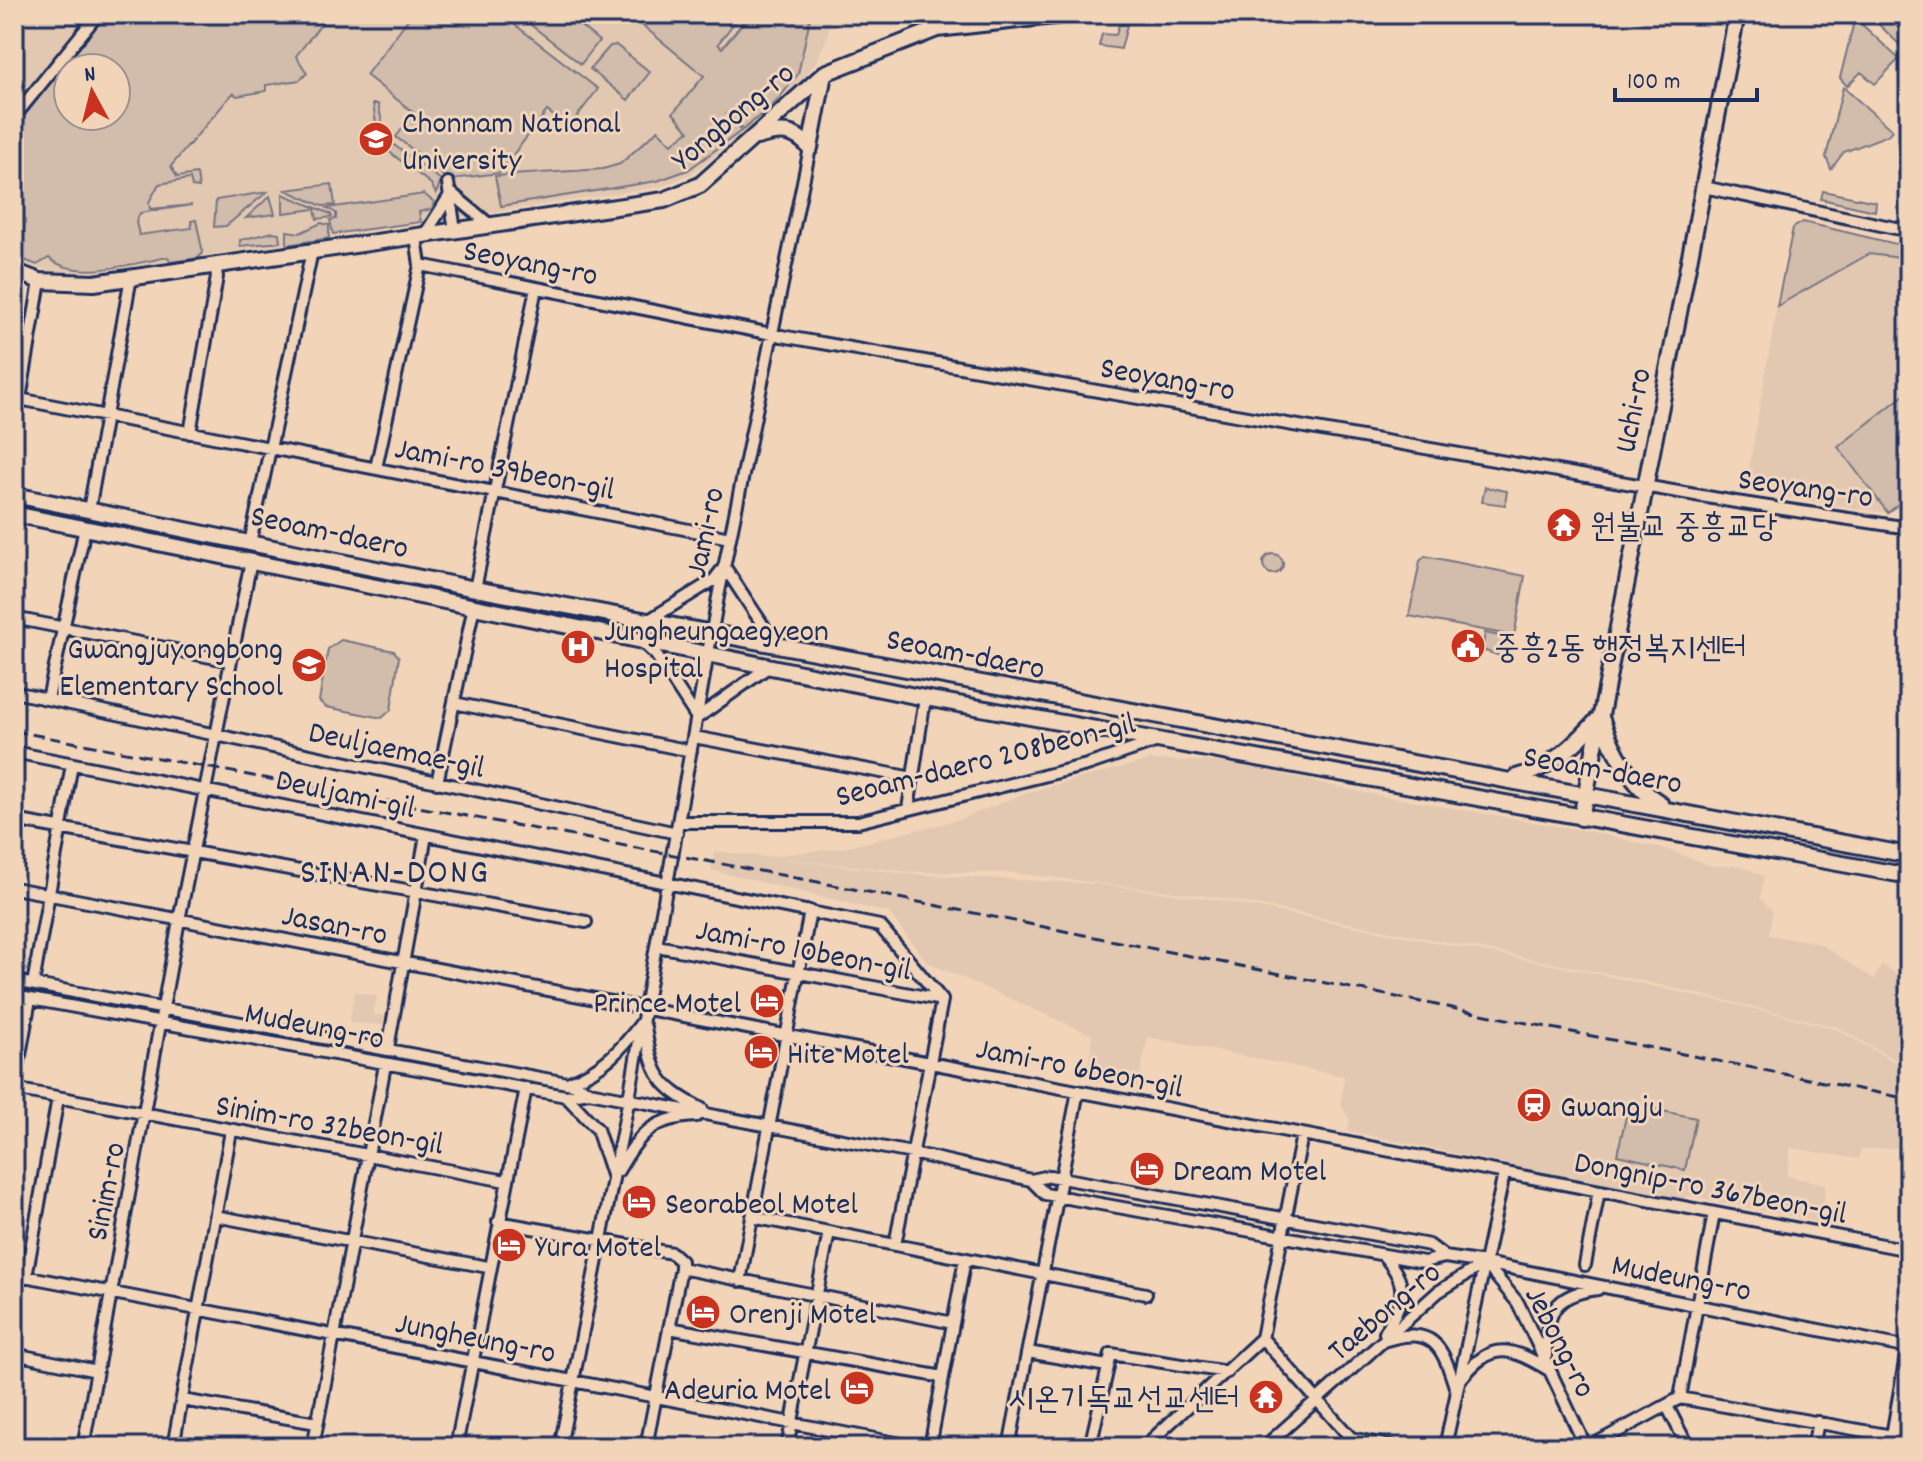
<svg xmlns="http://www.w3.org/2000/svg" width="1923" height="1461" font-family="Dekko,'Poor Story',sans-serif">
	<rect width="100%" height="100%" fill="#f2d4b8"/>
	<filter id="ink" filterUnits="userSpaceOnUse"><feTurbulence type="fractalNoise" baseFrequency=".0125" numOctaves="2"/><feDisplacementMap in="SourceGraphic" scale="16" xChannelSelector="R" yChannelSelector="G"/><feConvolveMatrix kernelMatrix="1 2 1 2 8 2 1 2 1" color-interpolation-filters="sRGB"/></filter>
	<g filter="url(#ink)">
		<path fill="#e2c8b1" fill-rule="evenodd" d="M14 14H870L831 16 827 38 816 62 797 88 768 117 709 161 691 174 661 187 150 264 60 273 14 262ZM68 68H116V116H68Z
			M1869 254 1909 259V494L1888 513 1745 491 1777 306Z
			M1150 760 1230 762 1360 792 1598 833 1671 851 1712 866H1740L1764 876 1760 898 1773 912 1769 935 1818 943 1874 979 1882 965 1909 981V1068L1837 1027 1639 980 1216 897 1014 873 910 872 765 857 848 847 961 819 1028 792Z
			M715 851 908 874 1099 884 1219 900 1598 974 1777 1014 1836 1029 1909 1070V1148L1861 1149 1859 1159 1791 1148 1787 1176 1826 1184 1820 1222 1686 1195 1684 1201 1348 1131 1350 1120 1341 1105 1344 1076 1148 1037 1137 1089 1087 1080 1092 1035 927 962 889 913 711 870Z
			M355 992 377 996 373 1014 385 1016 383 1025 349 1023Z"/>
		<path fill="#d2bcab" stroke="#767684" stroke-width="2" fill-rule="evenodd" d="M106 14H329L296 56 307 73 300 80 266 85V91L237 96 233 93 171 166 177 177 197 174 199 188 192 187 190 179 159 184 149 202 150 209 192 205 140 213 136 222 139 235 192 228 191 221 196 220 203 253 198 258 170 262 168 257C134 263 77 282 49 258L37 265 14 256V129ZM68 68H116V116H68Z
			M412 14H501L598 89 569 127 547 111 499 173 460 178 448 183 436 167 396 137 414 113 366 75Z
			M539 14H566L599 41 581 64 531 25Z
			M635 14H741L718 44 722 48 750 14H811L798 74 776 102 743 130 726 113 741 131 688 170 657 181 501 206 495 176 603 169 620 164 658 130 672 144 689 131 673 113 704 76 632 17Z
			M1868 14H1881L1901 30 1909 28V46L1903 48Z
			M1855 18 1899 59 1875 84 1861 72 1847 86 1840 78Z
			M1119 25H1127L1121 49 1099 46 1102 34 1116 35Z
			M616 45 650 72 628 100 590 69 610 46Z
			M1843 87 1892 130 1888 135 1844 152 1831 169 1826 157Z
			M373 104H378L386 139 441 180 436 194 431 184 379 144Z
			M332 184 335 205 322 206 286 190Z
			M1823 191 1876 202 1875 211 1821 199Z
			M267 192 226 226 214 227 216 200Z
			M283 194 331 214 332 217 317 219 315 209 283 213Z
			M424 194 434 202 432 209 419 212 421 222 333 234 330 220 336 219V213L327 208Z
			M270 196 275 214 246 218Z
			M1803 222 1909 247V259L1869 254 1777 306 1793 228Z
			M321 223 329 225V238L287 245V231L300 233Z
			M273 232 279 233 280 242 240 246V240Z
			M14 324 28 326 17 390 14 389Z
			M1909 391V494L1888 513 1838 447Z
			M1485 487 1507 491 1505 505 1482 502Z
			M1263 564a10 10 0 1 1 20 0a10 10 0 1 1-20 0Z
			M1425 556 1525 576 1514 636 1409 616 1420 561Z
			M1485 633 1510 638 1507 658 1482 650Z
			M341 640 394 651 399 657 391 710 382 718 326 707 319 701 328 649Z
			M1629 1104 1696 1118 1685 1170 1617 1155Z"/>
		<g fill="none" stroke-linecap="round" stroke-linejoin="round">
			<defs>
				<path id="minor" d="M14 117 98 14
					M448 183 455 231
					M1704 187 1909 231
					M449 191 490 225
					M424 236 450 195
					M420 265 787 337 1736 502 1909 528
					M14 398 730 538
					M20 399 40 281
					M190 433 217 277 215 264
					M376 468 420 265 416 237
					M89 510 131 277
					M250 543 312 251
					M724 566 776 645
					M475 589 536 288
					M14 618 231 661
					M649 620 714 580 721 571
					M640 640 656 655 697 718
					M14 692 677 833
					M48 699 85 528
					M454 703 691 751
					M697 718 771 665
					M694 737 913 778
					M14 752 880 926 942 1000 895 1245
					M437 783 474 606
					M908 809 925 698
					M14 820 586 922
					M679 822H858L1087 765 1158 741
					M14 888 1909 1250
					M657 946 942 1000
					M14 981 578 1085 589 1092 912 1153 1031 1180 1050 1176 1398 1239 1429 1245 1445 1257
					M33 984 72 764
					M14 996 566 1096 589 1092
					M645 1027C653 1075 658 1086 702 1109
					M388 1048 426 835
					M570 1082C603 1069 621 1050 642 1022
					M14 1089 506 1181
					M14 1089 30 999
					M566 1096 597 1129 612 1175
					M618 1171C640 1134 651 1118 697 1116
					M1031 1180 1045 1194 1424 1262 1445 1257 1485 1263 1909 1348
					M215 1216 488 1267
					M752 1217 1146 1294
					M498 1222 672 1253 681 1261V1268L953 1323
					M1383 1255C1411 1286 1403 1300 1385 1333
					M1485 1263 1518 1303 1586 1447
					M1585 1265 1599 1191
					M14 1274 917 1447
					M26 1277 58 1098
					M740 1281 810 911
					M669 1328 943 1377
					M1262 1338 1351 1438
					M1383 1341C1433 1325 1442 1344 1456 1390
					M1028 1352 1107 1366
					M14 1354 97 1371
					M1546 1356C1546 1313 1553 1294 1598 1289
					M1461 1379C1492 1340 1510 1347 1549 1370
					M1680 1398 1714 1213
					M182 1400 317 1423
					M1667 1406 1688 1447
					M1351 1438 1394 1447
					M83 1447 179 920 251 561
					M173 1447 231 1131
					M313 1447 385 1065
					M456 1447 526 1088
					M560 1447 629 1098 718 597 810 148
					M646 1447 681 1268
					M787 1447 829 1232
					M930 1447 965 1259
					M1009 1447 1078 1091
					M1090 1447 1111 1354 1227 1372
					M1144 1447 1262 1338 1302 1135
					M1264 1447 1438 1292 1485 1263
					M1445 1447 1504 1174
					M1589 1447 1680 1398 1909 1439
					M1813 1447 1818 1422
					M1890 1447 1909 1339"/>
				<path id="major" d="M757 137C780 130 794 129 810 148
					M810 148 824 74
					M14 271 40 281 94 283 664 200 700 185 825 73 937 29 1073 14
					M14 495 475 589 1909 855
					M14 514 925 698 1909 876
					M1602 720C1612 749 1633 788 1660 803
					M1516 777C1551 769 1578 742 1601 716
					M1581 818 1737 14"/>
			</defs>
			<use href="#minor" stroke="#1b2f5e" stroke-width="16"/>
			<use href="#major" stroke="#1b2f5e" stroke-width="20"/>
			<use href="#minor" stroke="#f2d4b8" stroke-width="10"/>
			<use href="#major" stroke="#f2d4b8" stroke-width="14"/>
			<path stroke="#1b2f5e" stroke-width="3" stroke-dasharray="12 6" stroke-linecap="butt" d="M14 731 818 882 1909 1099"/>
		</g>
	</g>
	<defs>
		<symbol id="university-disc" viewBox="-11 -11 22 22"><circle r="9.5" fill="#c8321e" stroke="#f2d4b8"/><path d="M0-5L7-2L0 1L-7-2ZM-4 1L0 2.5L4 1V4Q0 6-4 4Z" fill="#fff"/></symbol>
		<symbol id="temple-disc" viewBox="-11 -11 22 22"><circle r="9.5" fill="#c8321e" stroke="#f2d4b8"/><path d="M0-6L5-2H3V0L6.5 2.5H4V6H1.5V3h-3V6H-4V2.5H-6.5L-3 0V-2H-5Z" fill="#fff"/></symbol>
		<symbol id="civic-disc" viewBox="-11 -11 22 22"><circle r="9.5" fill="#c8321e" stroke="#f2d4b8"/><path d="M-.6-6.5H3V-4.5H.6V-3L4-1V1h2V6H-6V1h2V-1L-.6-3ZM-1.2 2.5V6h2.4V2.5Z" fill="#fff"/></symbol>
		<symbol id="hospital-disc" viewBox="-11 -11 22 22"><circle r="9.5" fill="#c8321e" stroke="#f2d4b8"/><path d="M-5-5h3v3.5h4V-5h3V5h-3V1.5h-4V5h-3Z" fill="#fff"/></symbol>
		<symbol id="school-disc" viewBox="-11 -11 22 22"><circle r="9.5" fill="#c8321e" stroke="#f2d4b8"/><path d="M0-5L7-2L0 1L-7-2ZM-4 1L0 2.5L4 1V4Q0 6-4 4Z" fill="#fff"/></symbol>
		<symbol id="hotel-disc" viewBox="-11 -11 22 22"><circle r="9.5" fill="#c8321e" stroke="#f2d4b8"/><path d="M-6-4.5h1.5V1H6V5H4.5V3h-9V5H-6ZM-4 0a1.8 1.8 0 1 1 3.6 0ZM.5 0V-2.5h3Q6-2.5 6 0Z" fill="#fff"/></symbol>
		<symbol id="station-disc" viewBox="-11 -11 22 22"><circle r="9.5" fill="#c8321e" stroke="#f2d4b8"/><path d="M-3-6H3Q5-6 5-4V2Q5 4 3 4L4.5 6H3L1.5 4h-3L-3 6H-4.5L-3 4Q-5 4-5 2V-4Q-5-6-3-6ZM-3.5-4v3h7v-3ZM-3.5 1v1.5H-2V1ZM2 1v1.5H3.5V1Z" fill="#fff"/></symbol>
	</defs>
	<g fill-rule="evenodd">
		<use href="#university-disc" x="356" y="119" width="40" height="40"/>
		<use href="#temple-disc" x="1544" y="505" width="40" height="40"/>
		<use href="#civic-disc" x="1448" y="626" width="40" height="40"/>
		<use href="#hospital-disc" x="558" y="627" width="40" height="40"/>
		<use href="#school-disc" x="289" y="645" width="40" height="40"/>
		<use href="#hotel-disc" x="747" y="981" width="40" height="40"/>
		<use href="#hotel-disc" x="741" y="1032" width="40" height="40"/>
		<use href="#station-disc" x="1514" y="1085" width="40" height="40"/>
		<use href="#hotel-disc" x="1127" y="1149" width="40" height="40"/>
		<use href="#hotel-disc" x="619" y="1182" width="40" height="40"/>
		<use href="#hotel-disc" x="489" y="1225" width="40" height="40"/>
		<use href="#hotel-disc" x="683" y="1292" width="40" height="40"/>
		<use href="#hotel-disc" x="837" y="1368" width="40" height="40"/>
		<use href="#temple-disc" x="1246" y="1377" width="40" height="40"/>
	</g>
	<g text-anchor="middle" stroke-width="6" stroke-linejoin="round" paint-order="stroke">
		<g font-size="32" fill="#1b2f5e" stroke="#f2d4b8">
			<text transform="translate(732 115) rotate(-40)" y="11">Yongbong-ro</text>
			<text transform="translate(531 261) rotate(11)" y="11">Seoyang-ro</text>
			<text transform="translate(1168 377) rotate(10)" y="11">Seoyang-ro</text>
			<text transform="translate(1631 410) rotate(-79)" y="11">Uchi-ro</text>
			<text transform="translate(505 467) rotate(11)" y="11">Jami-ro 39beon-gil</text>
			<text transform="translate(1806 486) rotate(8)" y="11">Seoyang-ro</text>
			<text transform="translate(330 530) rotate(12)" y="11">Seoam-daero</text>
			<text transform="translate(703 532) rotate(-78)" y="11">Jami-ro</text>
			<text transform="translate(966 652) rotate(11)" y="11">Seoam-daero</text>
			<text transform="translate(397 748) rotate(12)" y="11">Deuljaemae-gil</text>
			<text transform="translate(985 758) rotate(-14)" y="11">Seoam-daero 208beon-gil</text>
			<text transform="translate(1603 768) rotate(10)" y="11">Seoam-daero</text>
			<text transform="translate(346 792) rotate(12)" y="11">Deuljami-gil</text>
			<text transform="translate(335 923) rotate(11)" y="11">Jasan-ro</text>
			<text transform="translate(804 948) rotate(11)" y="11">Jami-ro 10beon-gil</text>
			<text transform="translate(315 1024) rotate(11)" y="11">Mudeung-ro</text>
			<text transform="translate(1080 1066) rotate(11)" y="11">Jami-ro 6beon-gil</text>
			<text transform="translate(330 1123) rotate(10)" y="11">Sinim-ro 32beon-gil</text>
			<text transform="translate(1711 1186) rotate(11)" y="11">Dongnip-ro 367beon-gil</text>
			<text transform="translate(104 1191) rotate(-79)" y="11">Sinim-ro</text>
			<text transform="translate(1682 1276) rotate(11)" y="11">Mudeung-ro</text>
			<text transform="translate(1383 1310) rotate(-40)" y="11">Taebong-ro</text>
			<text transform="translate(476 1336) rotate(11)" y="11">Jungheung-ro</text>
			<text transform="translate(1562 1341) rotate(63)" y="11">Jebong-ro</text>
		</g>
		<g font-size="32" fill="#1b2f5e" stroke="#f2d4b8" text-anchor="start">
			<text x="402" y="132">Chonnam National<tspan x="402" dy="37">University</tspan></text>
			<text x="1590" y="536">원불교 중흥교당</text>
			<text x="604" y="640">Jungheungaegyeon<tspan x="604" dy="37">Hospital</tspan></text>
			<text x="1494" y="657">중흥2동 행정복지센터</text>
			<text x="283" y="658" text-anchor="end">Gwangjuyongbong<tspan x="283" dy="37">Elementary School</tspan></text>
			<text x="741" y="1012" text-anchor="end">Prince Motel</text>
			<text x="787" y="1063">Hite Motel</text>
			<text x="1560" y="1116">Gwangju</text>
			<text x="1173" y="1180">Dream Motel</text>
			<text x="665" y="1213">Seorabeol Motel</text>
			<text x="535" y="1256">Yura Motel</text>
			<text x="729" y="1323">Orenji Motel</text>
			<text x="831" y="1399" text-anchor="end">Adeuria Motel</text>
			<text x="1240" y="1408" text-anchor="end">시온기독교선교센터</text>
		</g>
		<g font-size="36" letter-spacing="2" fill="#1b2f5e" stroke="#f2d4b8">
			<text x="395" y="882">SINAN-DONG</text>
		</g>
	</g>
	<rect width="1923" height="1461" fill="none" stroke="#f2d4b8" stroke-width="48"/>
	<rect x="24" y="24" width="1875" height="1413" fill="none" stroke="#1b2f5e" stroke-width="3" filter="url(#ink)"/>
	<g transform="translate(92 92) rotate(353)"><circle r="38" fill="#f2d4b8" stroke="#9c9294" stroke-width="2"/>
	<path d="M0-6L14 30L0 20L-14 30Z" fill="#c8321e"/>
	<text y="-12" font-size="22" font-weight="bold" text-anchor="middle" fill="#1b2f5e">N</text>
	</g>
	<path d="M1615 88v12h142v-12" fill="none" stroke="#1b2f5e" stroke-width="4"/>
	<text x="1627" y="88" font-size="24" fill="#1b2f5e" stroke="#f2d4b8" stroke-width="6" paint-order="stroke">100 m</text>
</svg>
